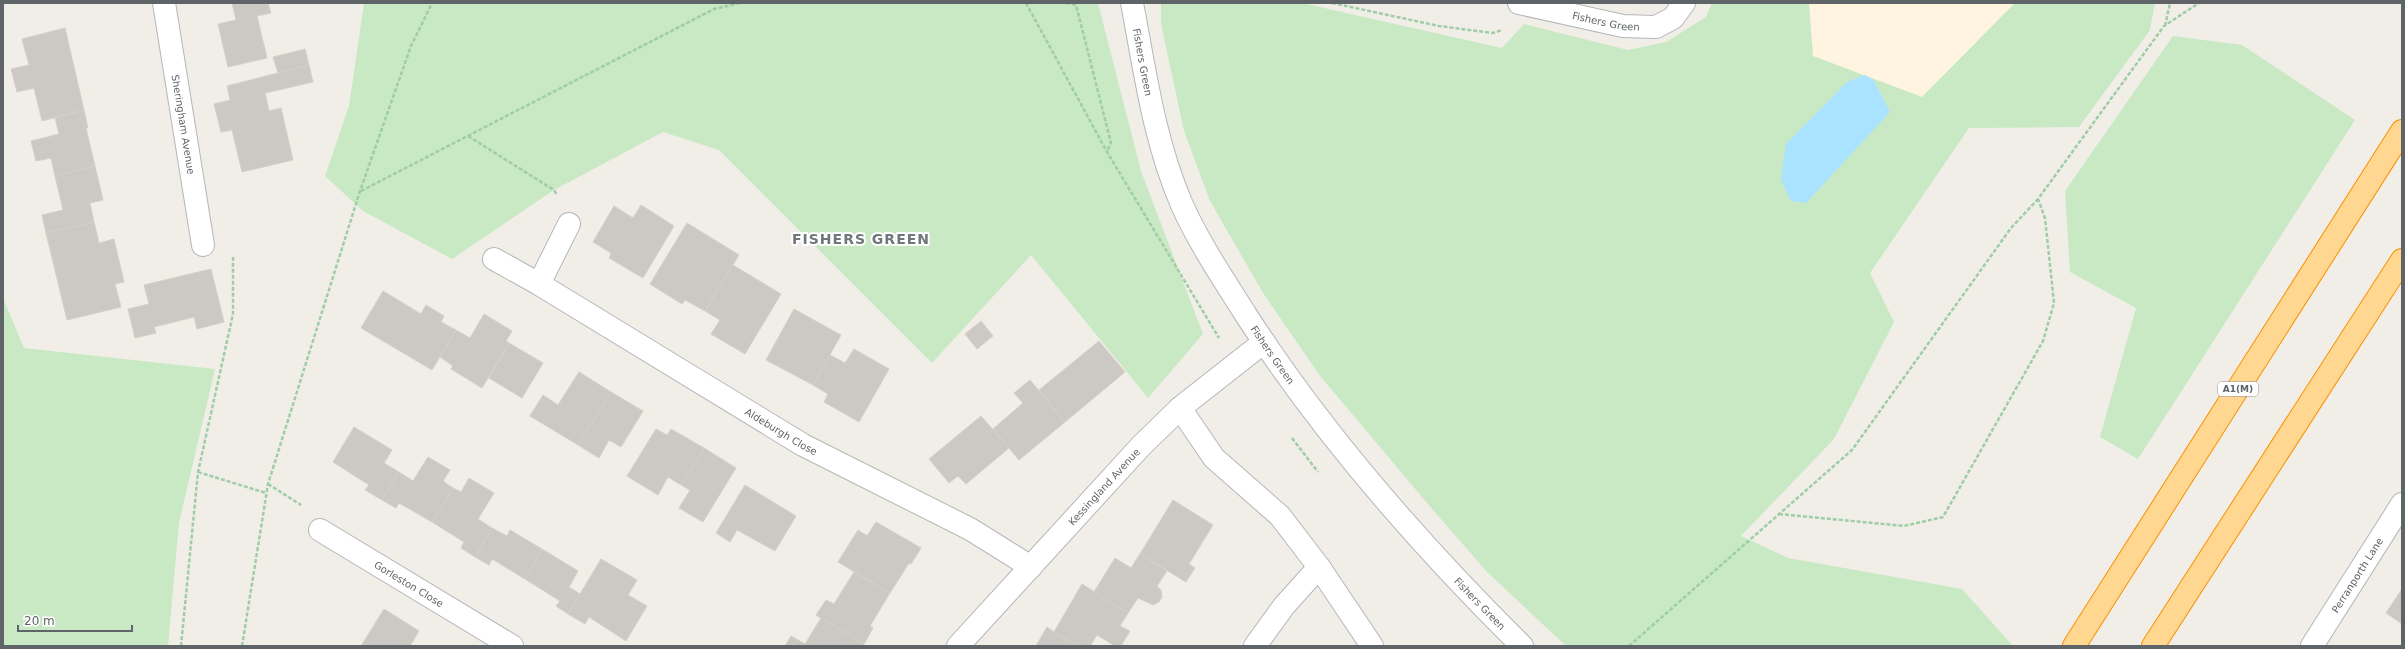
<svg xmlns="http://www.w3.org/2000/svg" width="2405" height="649" font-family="'DejaVu Sans',sans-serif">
	<rect width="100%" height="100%" fill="#f1eee8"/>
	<path fill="#fff4df" d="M1809 3H2015L1922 97 1813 56Z"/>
	<path fill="#c8e9c4" d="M364 3H1098L1141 171 1203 334 1148 398 1031 255 932 363 719 150 663 132 554 190 452 259 363 211 325 176 349 106Z
		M1161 3H1302L1502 48 1524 24 1628 50 1666 42 1706 17 1712 3H1809L1813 56 1922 97 2015 3H2155L2150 30 2079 127 1969 128 1870 273 1894 322 1834 439 1741 536 1788 558 1962 589 2013 646H1566L1487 572 1433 510 1320 376 1263 293 1210 201 1184 131 1161 24Z
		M2173 36 2242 45 2355 120 2138 459 2100 437 2136 308 2070 272 2065 191Z
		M3 298 24 348 215 369 179 523 168 646H3Z"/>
	<path fill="#aae3ff" d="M1865 75 1874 81 1890 112 1806 203 1791 201 1781 179 1786 144 1847 82Z"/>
	<path fill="#ccc9c5" stroke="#d6cfc6" d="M232 3H268L271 13 257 16 267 58 228 67 218 24 236 20Z
		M65 28 84 110 42 121 34 88 17 92 11 69 29 65 22 39Z
		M305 49 309 65 278 73 273 57Z
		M309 65 313 82 265 93 269 111 281 108 293 160 242 172 232 130 221 132 214 104 230 100 227 86Z
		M84 110 88 128H86L95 166 55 176 51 158 36 161 31 141 59 134 55 118Z
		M95 166 103 200 90 203 94 222 46 233 42 215 63 210 55 176Z
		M641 205 674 226 643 278 609 258 611 253 593 242 614 206 633 218Z
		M94 222 99 243 114 239 124 282 115 284 121 307 67 320 46 233Z
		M687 223 739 255 705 311 685 300 682 304 650 284Z
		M733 265 781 294 745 354 711 334 720 320 705 311Z
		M211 269 224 322 197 329 194 317 154 327 156 333 135 338 128 309 149 304 144 285Z
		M383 291 421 314 426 305 444 316 441 322 456 330 432 370 361 328Z
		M794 309 841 335 813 385 766 360Z
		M484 314 512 331 506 341 509 343 482 388 451 369 453 366 440 357 456 330 470 338Z
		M981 321 993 336 977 349 965 334Z
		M1099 341 1125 372 1065 422 1039 390Z
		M509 343 543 363 522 398 489 378Z
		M854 349 889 369 859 422 824 402 828 394 813 385 830 355 845 363Z
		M579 372 611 392 578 445 530 416 543 395 558 405Z
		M1030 380 1065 422 1019 460 993 429 1023 403 1014 393Z
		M611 392 643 411 621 447 609 440 599 458 578 445Z
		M981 416 1009 448 966 484 958 476 949 483 929 459Z
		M354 427 392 450 384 463 399 472 382 500 365 490 369 485 333 462Z
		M656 429 667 435 671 429 704 448 681 485 668 477 658 495 627 476Z
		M704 448 736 468 703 522 679 508 690 490 681 485Z
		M428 457 450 470 443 481 453 488 432 522 399 503 396 508 382 500 399 472 413 481Z
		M469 478 494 493 478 519 492 528 475 557 461 548 464 542 432 522 453 488 461 492Z
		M745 485 796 516 775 551 737 530 730 542 716 533Z
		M1173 500 1213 525 1189 564 1195 568 1186 582 1140 554Z
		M876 522 921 548 911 564 909 563 890 593 838 562 858 530 867 536Z
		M492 528 507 536 510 530 542 549 525 579 492 559 489 565 475 557Z
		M542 549 578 571 569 587 580 594 568 614 556 606 560 601 525 579Z
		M1140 554 1167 571 1157 586 1161 590 1162 597 1159 602 1153 605 1138 598 1128 613 1094 592 1115 558 1131 568Z
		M601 559 637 580 628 595 647 606 626 641 589 617 585 624 568 614Z
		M854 572 890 593 870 626 873 628 864 644 816 615 826 600 834 604Z
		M1082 584 1128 613 1120 626 1130 631 1121 646H1115L1097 635 1090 646H1078L1054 632Z
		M2402 589V624L2386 613Z
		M384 609 419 631 410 646H361Z
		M821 618 864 644 862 646H785L791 636 805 644Z
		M1047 627 1054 632 1078 646H1036Z"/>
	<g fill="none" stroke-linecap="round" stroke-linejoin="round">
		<defs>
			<g id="minor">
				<path id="s1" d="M164 3 203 245"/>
				<path id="s2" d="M1132 3C1145 71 1154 141 1182 205 1199 243 1224 280 1246 315 1324 436 1420 545 1522 646"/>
				<path id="s3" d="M1519 3 1623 26 1656 27 1673 18 1684 3"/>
				<path id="s4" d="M494 259 539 284 803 445 970 529 1031 567"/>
				<path d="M539 284 569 224"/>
				<path d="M1180 408 1214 458 1280 516 1319 567 1372 646"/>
				<path id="s5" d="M320 530 512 646"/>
				<path id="s6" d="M958 646 1141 446 1180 408 1264 342"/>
				<path d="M1255 646 1284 606 1319 567"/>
				<path id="s7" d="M2312 646 2402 504"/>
			</g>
			<path id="highway" d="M2074 646 2402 131
				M2153 646 2402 260"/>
		</defs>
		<use href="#minor" stroke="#b3b6ba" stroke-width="24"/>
		<use href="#highway" stroke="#f99000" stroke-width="24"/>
		<path stroke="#9ecda6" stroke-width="2.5" stroke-dasharray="4 2" stroke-linecap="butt" d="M1026 3 1107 152 1219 338
			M1066 3 1076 5 1111 143 1107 151
			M1332 3 1439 26 1493 33 1502 30
			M2165 26 2170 3
			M468 136 554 190 557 195
			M361 191 714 9 740 3
			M1292 438 1318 472
			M198 472 266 493
			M268 484 301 505
			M1779 514 1904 526 1943 517 2043 341 2054 303 2045 218 2038 199 2164 26 2199 3
			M181 646 198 472 233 314V257
			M242 646 268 484 360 191 411 46 432 3
			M1629 646 1852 450 2011 228 2038 199"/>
		<use href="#minor" stroke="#fff" stroke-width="22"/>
		<use href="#highway" stroke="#ffd791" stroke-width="22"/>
	</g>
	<g text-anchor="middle" stroke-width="4" stroke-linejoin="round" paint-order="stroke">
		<rect fill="#fff" stroke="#8f9295" stroke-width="1" x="2218" y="382" width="40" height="14" rx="3"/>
		<g font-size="9" font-weight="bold" fill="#5f6468">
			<text x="2238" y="392">A1(M)</text>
		</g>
		<g font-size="10" fill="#5f6468" stroke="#fff">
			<text dy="4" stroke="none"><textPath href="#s3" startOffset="89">Fishers Green</textPath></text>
			<text dy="4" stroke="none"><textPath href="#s2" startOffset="60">Fishers Green</textPath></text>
			<text dy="4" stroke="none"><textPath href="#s1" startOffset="123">Sheringham Avenue</textPath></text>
			<text dy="4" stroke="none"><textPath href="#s2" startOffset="384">Fishers Green</textPath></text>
			<text dy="4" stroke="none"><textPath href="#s4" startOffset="335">Aldeburgh Close</textPath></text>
			<text dy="4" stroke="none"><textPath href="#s6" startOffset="216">Kessingland Avenue</textPath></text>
			<text dy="4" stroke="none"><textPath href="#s7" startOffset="84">Perranporth Lane</textPath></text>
			<text dy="4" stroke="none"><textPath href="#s5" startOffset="104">Gorleston Close</textPath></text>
			<text dy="4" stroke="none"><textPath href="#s2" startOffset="708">Fishers Green</textPath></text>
		</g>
		<g font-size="14" font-weight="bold" letter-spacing="1" fill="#70767a" stroke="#fff">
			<text x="861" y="244">FISHERS GREEN</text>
		</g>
	</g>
	<rect width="2405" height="649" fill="none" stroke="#5f6468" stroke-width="8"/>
	<path d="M18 625v6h114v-6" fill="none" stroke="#5f6468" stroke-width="2"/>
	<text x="24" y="625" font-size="12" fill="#5f6468" stroke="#ffffff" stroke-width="3" paint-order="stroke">20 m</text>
</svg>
